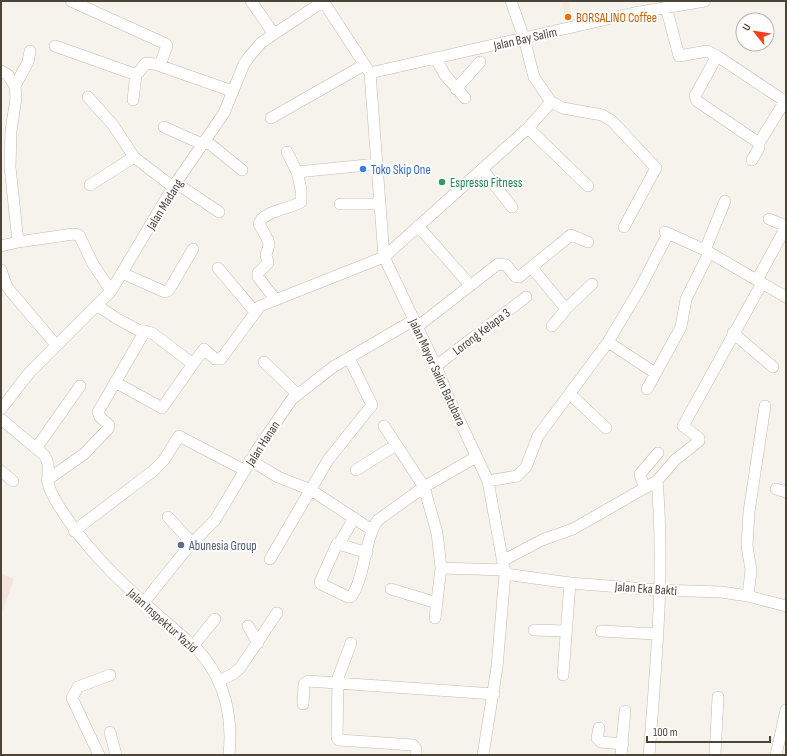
<svg xmlns="http://www.w3.org/2000/svg" width="787" height="756" font-family="'Sofia Sans Condensed',sans-serif">
	<rect width="100%" height="100%" fill="#f6f3ec"/>
	<path fill="#f7ead8" d="M562 1H569L572 19 566 21Z"/>
	<path fill="#f6e3e0" d="M1 573 14 579 1 615Z"/>
	<g fill="none" stroke-linecap="round" stroke-linejoin="round">
		<defs>
			<path id="minor" d="M71 1 166 44 167 46 160 65
				M251 1 274 34
				M323 1 370 73 384 257 436 366 448 396 488 481 505 574 497 667 483 755
				M511 1 524 38 534 77 551 102 563 108 602 115 612 121 656 168 624 227
				M666 7 679 56 707 51 717 56
				M55 46 134 74 138 73 146 63 155 64 232 91
				M436 59 445 75 465 98
				M1 71 8 75 15 86 16 98 11 131 10 167 18 242 73 234 79 235 93 264 111 291
				M370 73 634 13 705 1
				M15 86 28 62 30 51
				M456 89 480 62
				M88 97 113 125 134 157 173 187
				M133 100 136 74
				M785 101 759 143 697 101 695 96 717 56 786 102
				M271 118 364 65
				M164 127 202 144
				M528 128 588 186
				M205 140 242 170
				M287 152 297 172 377 164
				M752 160 759 148V143
				M482 169 512 207
				M176 183 219 212
				M90 185 134 157
				M340 204H379
				M769 219 786 226
				M418 226 470 285
				M665 232 705 250 786 297
				M1 246 18 242
				M705 250 725 201
				M218 268 255 312
				M532 268 566 309
				M1 270 7 287 56 345
				M122 273 165 292 169 290 193 249
				M757 280 786 227
				M275 299 258 277V273L268 263 266 255 269 245 268 240 259 224C262 211 290 209 301 202V189L297 172
				M98 306 116 318 138 330 152 333 193 364 162 408 115 382
				M552 326 568 307 592 284
				M417 327 498 264 506 265 516 277H519L571 235 588 242
				M733 333 773 367
				M608 342 655 373
				M264 362 297 394
				M193 364 204 349 215 359H221L260 306 384 257 528 128 551 102
				M436 366 526 297
				M647 389 681 327 686 299 709 253
				M570 394 606 428
				M1 409 30 372 111 291 173 187 224 113 244 64 249 57 261 43 274 34 324 1
				M1 419 44 455C51 465 47 471 48 481 48 489 54 497 57 503 93 563 147 605 198 650 225 680 233 716 229 755
				M384 426 424 487 437 533 441 568 435 618
				M37 447 80 386
				M250 460 278 477 311 490 372 530
				M356 470 396 445
				M1 471 13 481
				M47 480 84 454 108 429 109 425 100 417 98 412 145 331
				M488 481 517 476 526 467 538 436 608 342 639 290 668 234
				M657 481 675 460 699 441V438L683 426 762 283
				M644 487 640 474 658 453
				M776 489 786 492
				M168 517 192 543
				M74 531 153 471 164 460 179 436 244 470
				M339 544 354 518
				M367 553 339 544H337L320 582 321 584 348 597H351C365 578 365 536 378 520L424 487 476 457
				M270 559 328 460 372 405 349 358
				M504 560 542 540 573 529 657 481C665 571 656 665 649 755
				M441 568 505 570
				M505 574 570 583 659 590 721 592 748 596 786 606
				M391 589 437 603
				M748 596 751 570 747 546 749 512 765 406
				M144 602 189 546 215 520 257 450 292 399 333 367 414 320
				M248 626 258 643
				M534 630 565 631
				M601 631 656 634
				M351 643 338 678 337 738 339 740 413 745 416 749V755
				M193 646 215 619
				M563 675 570 583
				M219 681 233 674 240 668 277 613
				M303 704 304 684 308 681 494 694
				M599 728 597 738 601 742 623 744
				M110 732 116 755
				M99 755 72 698 78 687 110 675
				M621 755 625 711
				M715 755 718 697
				M776 755 786 710"/>
		</defs>
		<use href="#minor" stroke="#c2bbae" stroke-width="12"/>
		<use href="#minor" stroke="#fff" stroke-width="11"/>
	</g>
	<circle fill="#e8710a" stroke="#fff" stroke-width="1.5" cx="568" cy="17" r="4"/>
	<circle fill="#3f7fe0" stroke="#fff" stroke-width="1.5" cx="363" cy="169" r="4"/>
	<circle fill="#2e9e5b" stroke="#fff" stroke-width="1.5" cx="442" cy="182" r="4"/>
	<circle fill="#5c6f8a" stroke="#fff" stroke-width="1.5" cx="181" cy="545" r="4"/>
	<g text-anchor="middle" stroke-width="4" stroke-linejoin="round" paint-order="stroke">
		<g font-size="13" fill="#c56008" stroke="#fff" text-anchor="start">
			<text x="576" y="22">BORSALINO Coffee</text>
		</g>
		<g font-size="13" fill="#4b4439" stroke="#fff">
			<text transform="translate(525 38) rotate(-13)" y="5">Jalan Bay Salim</text>
			<text transform="translate(164 204) rotate(-58)" y="5">Jalan Madang</text>
			<text transform="translate(481 331) rotate(-37)" y="5">Lorong Kelapa 3</text>
			<text transform="translate(438 372) rotate(65)" y="5">Jalan Mayor Salim Batubara</text>
			<text transform="translate(262 443) rotate(-57)" y="5">Jalan Hanan</text>
			<text transform="translate(646 588) rotate(4)" y="5">Jalan Eka Bakti</text>
			<text transform="translate(163 620) rotate(42)" y="5">Jalan Inspektur Yazid</text>
		</g>
		<g font-size="13" fill="#366cbe" stroke="#fff" text-anchor="start">
			<text x="371" y="174">Toko Skip One</text>
		</g>
		<g font-size="13" fill="#27864d" stroke="#fff" text-anchor="start">
			<text x="450" y="187">Espresso Fitness</text>
		</g>
		<g font-size="13" fill="#4e5e75" stroke="#fff" text-anchor="start">
			<text x="189" y="550">Abunesia Group</text>
		</g>
	</g>
	<rect width="787" height="756" fill="none" stroke="#4b4439" stroke-width="4"/>
	<g transform="translate(755 32) rotate(300)"><circle r="19" fill="#ffffff" stroke="#b7b4b0"/>
	<path d="M0-3L7 15L0 10L-7 15Z" fill="#fc3f1d"/>
	<text y="-6" font-size="11" font-weight="bold" text-anchor="middle" fill="#4b4439">U</text>
	</g>
	<path d="M647 736v6h123v-6" fill="none" stroke="#4b4439" stroke-width="2"/>
	<text x="653" y="736" font-size="12" fill="#4b4439" stroke="#ffffff" stroke-width="3" paint-order="stroke">100 m</text>
</svg>
